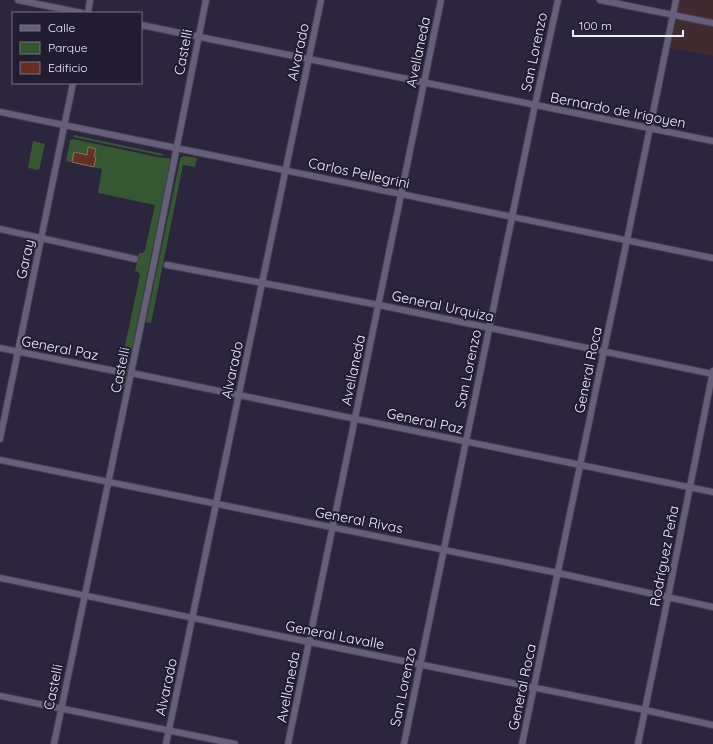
<svg xmlns="http://www.w3.org/2000/svg" width="713" height="744" font-family="Quicksand,sans-serif">
	<rect width="100%" height="100%" fill="#2b253d"/>
	<path fill="#3f2b30" d="M676 0H713V56L666 47Z"/>
	<path fill="#355832" d="M74 135 163 154V156L73 137Z
		M73 139 162 158H171L124 388 118 387 119 382 118 379 140 275 138 272 135 271 139 253H143L145 250 155 205 98 193 102 169 66 161 70 140Z
		M33 141 45 144 39 170 28 168Z
		M184 156 197 158 195 167 183 165 151 323 146 322 180 160V158Z"/>
	<path fill="#643024" stroke="#917068" d="M88 147 96 149 94 156 96 157 94 167 72 162 74 152 87 155Z"/>
	<g fill="none" stroke-linecap="round" stroke-linejoin="round">
		<defs>
			<path id="minor" d="M18 0 82 13
				M600 0 713 23
				M88 13 90 0
				M141 25 713 141
				M0 112 713 258
				M0 229 135 259
				M167 265 379 305 713 374
				M0 348 115 371
				M131 373 713 492
				M0 439 73 83
				M0 460 558 573 713 607
				M0 578 309 642 645 710 713 725
				M0 696 235 744
				M54 744 154 262 206 0
				M166 744 321 0
				M288 744 441 0
				M404 744 535 105 558 0
				M522 744 627 240 676 0
				M638 744 668 597 713 371"/>
		</defs>
		<use href="#minor" stroke="#453f53" stroke-width="8"/>
		<use href="#minor" stroke="#665f7a" stroke-width="6"/>
	</g>
	<g text-anchor="middle" stroke-width="4" stroke-linejoin="round" paint-order="stroke">
		<g font-size="14" fill="#f1eefe" stroke="#221c32">
			<text transform="translate(183 52) rotate(-79)" y="5">Castelli</text>
			<text transform="translate(298 52) rotate(-78)" y="5">Alvarado</text>
			<text transform="translate(418 52) rotate(-78)" y="5">Avellaneda</text>
			<text transform="translate(534 52) rotate(-78)" y="5">San Lorenzo</text>
			<text transform="translate(618 110) rotate(11)" y="5">Bernardo de Irigoyen</text>
			<text transform="translate(359 173) rotate(12)" y="5">Carlos Pellegrini</text>
			<text transform="translate(25 259) rotate(-78)" y="5">Garay</text>
			<text transform="translate(443 306) rotate(12)" y="5">General Urquiza</text>
			<text transform="translate(60 348) rotate(11)" y="5">General Paz</text>
			<text transform="translate(468 369) rotate(-78)" y="5">San Lorenzo</text>
			<text transform="translate(120 370) rotate(-78)" y="5">Castelli</text>
			<text transform="translate(232 370) rotate(-78)" y="5">Alvarado</text>
			<text transform="translate(353 370) rotate(-78)" y="5">Avellaneda</text>
			<text transform="translate(588 370) rotate(-78)" y="5">General Roca</text>
			<text transform="translate(425 421) rotate(12)" y="5">General Paz</text>
			<text transform="translate(359 520) rotate(11)" y="5">General Rivas</text>
			<text transform="translate(664 556) rotate(-79)" y="5">Rodríguez Peña</text>
			<text transform="translate(335 635) rotate(11)" y="5">General Lavalle</text>
			<text transform="translate(53 687) rotate(-78)" y="5">Castelli</text>
			<text transform="translate(166 687) rotate(-78)" y="5">Alvarado</text>
			<text transform="translate(288 687) rotate(-79)" y="5">Avellaneda</text>
			<text transform="translate(403 687) rotate(-78)" y="5">San Lorenzo</text>
			<text transform="translate(522 687) rotate(-78)" y="5">General Roca</text>
		</g>
	</g>
	<rect x="12" y="12" width="130" height="72" fill="#221c32" stroke="#757084"/>
	<rect x="20" y="25" width="20" height="6" fill="#665f7a" stroke="#757084"/>
	<text x="48" y="32" font-size="12" fill="#f1eefe">Calle</text>
	<rect x="20" y="42" width="20" height="12" fill="#355832" stroke="#757084"/>
	<text x="48" y="52" font-size="12" fill="#f1eefe">Parque</text>
	<rect x="20" y="62" width="20" height="12" fill="#643024" stroke="#757084"/>
	<text x="48" y="72" font-size="12" fill="#f1eefe">Edificio</text>
	<path d="M573 30v6h110v-6" fill="none" stroke="#f1eefe" stroke-width="2"/>
	<text x="579" y="30" font-size="12" fill="#f1eefe" stroke="#221c32" stroke-width="3" paint-order="stroke">100 m</text>
</svg>
